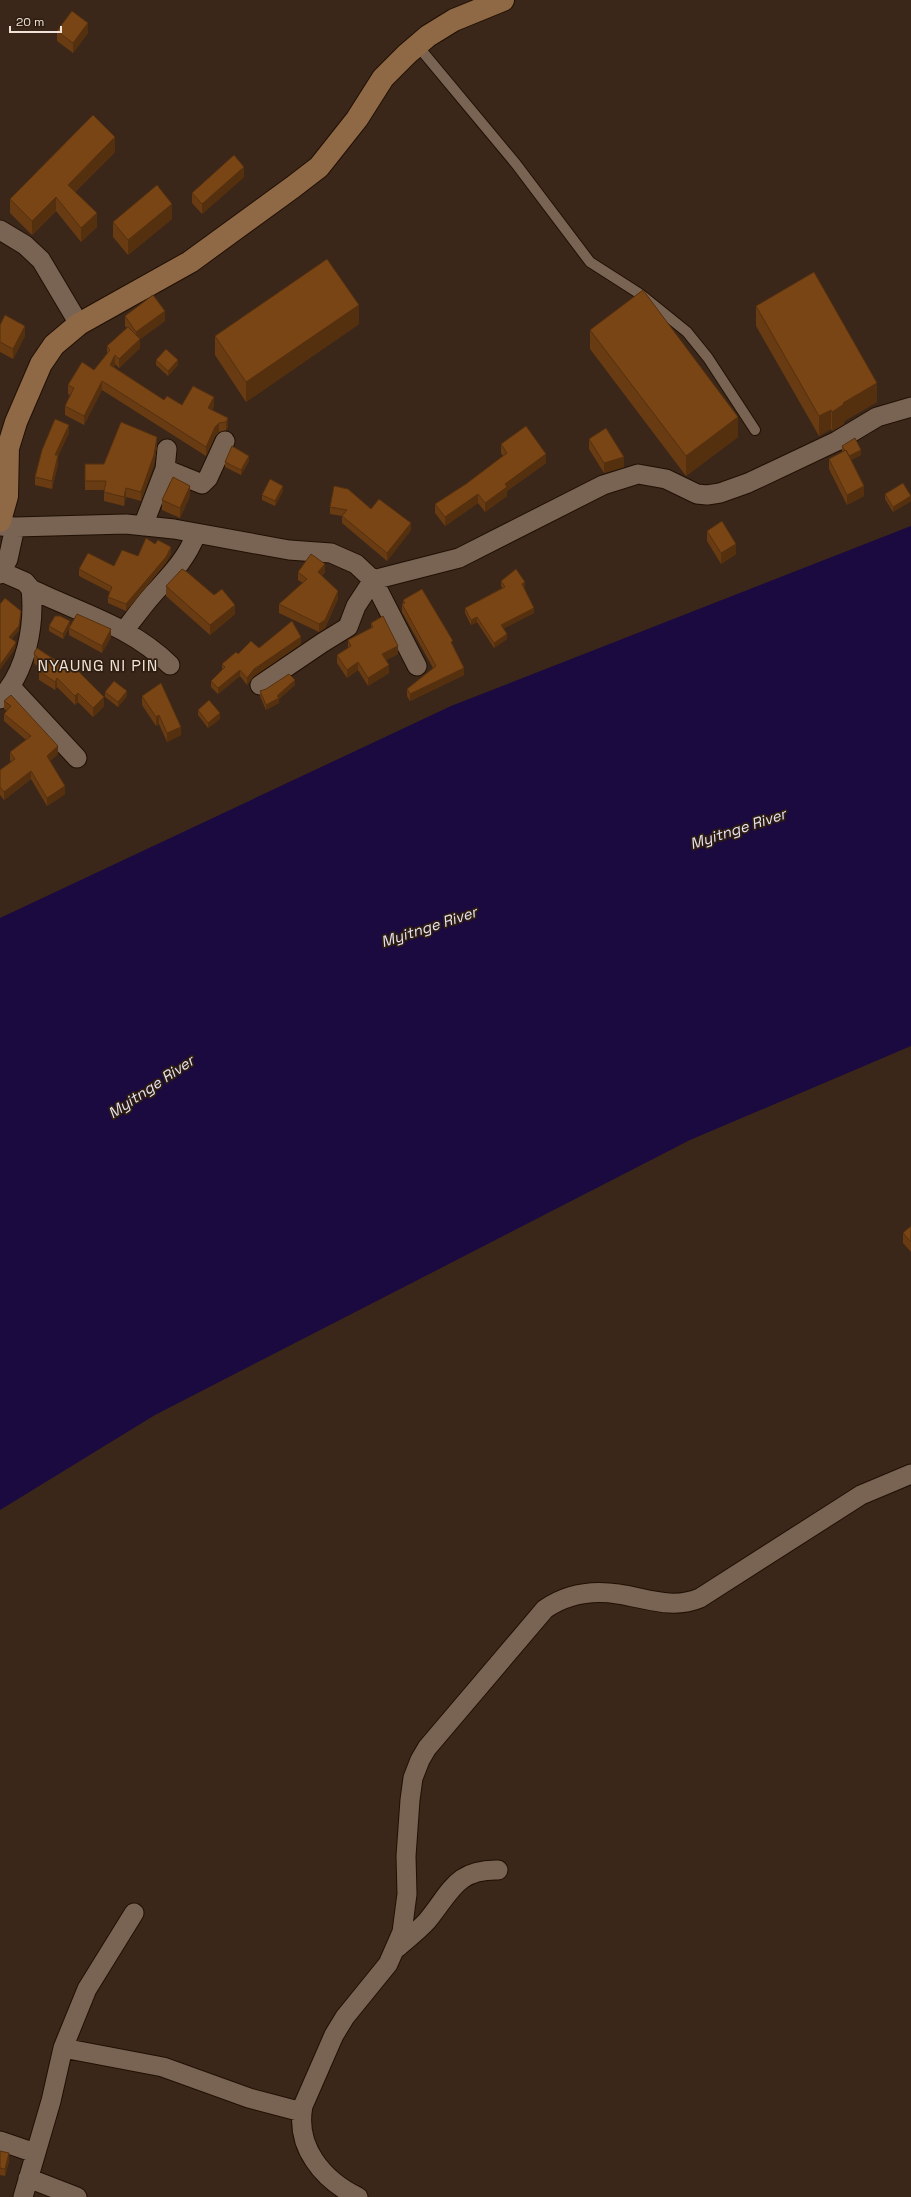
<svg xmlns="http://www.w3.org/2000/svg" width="911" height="2197" font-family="'Space Grotesk',sans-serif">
	<rect width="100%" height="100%" fill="#3a2719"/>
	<path fill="#1b0a3f" d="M911 526V1046L690 1140 155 1415 0 1510V918L451 706Z"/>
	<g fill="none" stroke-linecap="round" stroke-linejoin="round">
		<defs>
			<path id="lane" d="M417 45 516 164 590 262 640 294 687 332 708 358 755 430"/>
			<path id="street" d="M0 230 25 245 41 260 79 324
				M165 469 202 484 208 478 225 441
				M0 526 15 527 126 524 174 529 289 550 331 553 356 564 373 580 459 558 603 485 638 474 666 479 697 494 707 495 720 493 748 483 837 441 877 417 911 407
				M143 526 165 469 167 449
				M2 572 25 582 31 589C80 613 131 626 170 665
				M0 574 8 559 15 527
				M124 631C134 618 144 604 155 592 172 573 187 558 196 534
				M260 685 322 643 348 627 356 606 373 580 417 666
				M11 687 77 758
				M0 699C26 672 35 626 31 589
				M397 1948C407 1939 418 1931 427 1921 451 1892 456 1869 498 1870
				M63 2048 87 1989 134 1913
				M0 2141 35 2153
				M28 2178 77 2197
				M23 2197 51 2101 63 2048 163 2067 249 2098 302 2112
				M358 2197C323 2180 295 2147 303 2106L334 2035 345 2017 388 1964 402 1932 407 1894 406 1856 410 1800 413 1778 420 1760 427 1748 545 1609C567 1594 592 1590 618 1594 646 1598 672 1610 700 1598L861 1495 911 1474"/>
			<path id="secondary" d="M0 521 7 496 8 448 16 422 41 364 54 345 79 324 190 262 293 187 319 167 357 119 383 78 407 54 428 36 454 20 503 0"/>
		</defs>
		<use href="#lane" stroke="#201003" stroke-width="12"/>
		<use href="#street" stroke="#201003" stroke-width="21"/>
		<use href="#secondary" stroke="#201003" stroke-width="24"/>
		<use href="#lane" stroke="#796454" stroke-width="10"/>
		<use href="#street" stroke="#796454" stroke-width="19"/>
		<use href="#secondary" stroke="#8f6846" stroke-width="22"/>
	</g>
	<path fill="#683b12" d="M57 31 88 33 73 53 57 41Z
		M115 152 75 192 97 227 81 242 56 211 32 235 10 213V199Z
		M244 177 202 214 192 203V193Z
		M172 219 128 255 113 237V222Z
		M756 306 877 402 844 421V424L832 431 831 429 819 436 756 326Z
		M125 316 165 321 140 339V348L119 368 115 364 114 367 164 400 182 405 214 406 212 410 228 418V427L226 430 219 432 215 436 206 456 102 390 84 425 65 415V406L70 395 68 394V385L94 370 107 355V346L127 328 125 326Z
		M359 324 246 402 215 355V336Z
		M0 325 25 336 13 359 0 352Z
		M590 330 738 437 686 476 590 349Z
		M156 360 178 365 168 376 156 365Z
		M69 433 58 456V464L52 489 35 485V477Z
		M589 439 624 467 604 473 589 449Z
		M501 444 546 463 507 491V496L485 512 478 503 445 526 435 513V504L466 484 503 456 501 453Z
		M157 446 154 465 141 501 126 497 124 506 104 501V490H85V481L104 464Z
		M842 446 861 455 851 460 864 496 847 505 829 469V459L843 452 842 451Z
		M249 461 241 475 225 467V462Z
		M283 491 275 506 262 500V495Z
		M885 494 911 501 893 512 885 499Z
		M190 496 180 518 162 510V500Z
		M330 507 371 509 411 530 387 561 342 523V516L330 514Z
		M707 531 736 554 721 564 707 541Z
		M171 554 166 563 126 611 108 603V597L110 592 79 576V569L114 566 138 556Z
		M298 572H325L322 576 338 599 325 628 319 632 279 613V604L303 583 298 580Z
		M501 581 525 587H523L534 613 504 628 507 639 494 648 477 622 471 625 465 613V608L502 588 501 586Z
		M166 586 214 595 235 614 210 635 166 596Z
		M403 600 453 645 464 675 410 701 407 696V689L433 668 402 612V604H403Z
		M371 623 398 654 386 660 389 673 368 686 358 670 347 678 337 663V655L348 648V640L371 628Z
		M49 626H70L111 637 102 653 69 635V628L63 639 49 631Z
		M301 644 254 676 247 685 240 676 218 694 211 687V681L222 670V664L238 654 259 648Z
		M34 654 104 706 93 717 78 702 75 705 57 687 55 690 39 680V671L40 669 34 663Z
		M295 685 279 699V703L266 710 260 696V691Z
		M105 692 127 696 118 707 105 697Z
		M11 695 58 754 50 761 65 794 47 806 31 779 4 800 0 795V770L11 762 10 760V752L26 740 4 721V714L7 711 4 709V701Z
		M142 696 181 735 167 742 159 724 156 726 142 705Z
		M198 710 220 719 208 728 198 715Z
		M911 1226V1252L903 1243V1233Z
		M0 2151 9 2161 5 2176 0 2175Z"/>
	<path fill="#55300f" d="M88 23V33L73 53V43Z
		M115 137V152L68 199V185Z
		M244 167V177L202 214V204Z
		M56 197V211L32 235V221Z
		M172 204V219L128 255V240Z
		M97 213V227L81 242V228Z
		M359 305V324L246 402V382Z
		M165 311V321L140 339V348L119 368V359L136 342V332Z
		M25 326V336L13 359V349Z
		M115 355V364L110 374V365Z
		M178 360V365L168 376V371Z
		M102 381V390L84 425V416Z
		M877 383V402L844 421V424L832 431V412L843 403Z
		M214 397V406L208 417V408Z
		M831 410V429L819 436V416Z
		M738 417V437L686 476V456Z
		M228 418V427L226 430V422Z
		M219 423V432L215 436 206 456V447L215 427Z
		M69 425V433L58 456V464L52 489V481L55 455Z
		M157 437V446L154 465 141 501V492Z
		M861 450V455L848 462V457Z
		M546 454V463L507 491V496L485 512V503L505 484Z
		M249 456V461L241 475V470Z
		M624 457V467L604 473V463Z
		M190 486V496L180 518V508Z
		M283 486V491L275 506V501Z
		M864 486V496L847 505V495Z
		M126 488V497L124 506V497Z
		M478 494V503L445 526V517Z
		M911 496V501L893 512V507Z
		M411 523V530L387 561V553Z
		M736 544V554L721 564V553Z
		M171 547V554L166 563 126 611V604Z
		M325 564V572L318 580V572Z
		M525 582V587L522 589V584Z
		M338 591V599L325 628 319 632V624Z
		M235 605V614L210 635V625Z
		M534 608V613L501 630V625Z
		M21 611 19 631 9 642V637Z
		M477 617V622L471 625V620Z
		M70 621V626L63 639V634Z
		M111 629V637L102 653V646Z
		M507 634V639L494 648V643Z
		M301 637V644L254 676 247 685V678L254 669Z
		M16 642 15 649 0 670V665Z
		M398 646V654L382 662V654Z
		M358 662V670L347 678V670Z
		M389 665V673L368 686V678Z
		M464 668V675L410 701V694Z
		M240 670V676L218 694V688Z
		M57 678V687L55 690V682Z
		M295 680V685L279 699V703L266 710V705Z
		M127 691V696L118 707V702Z
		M78 693V702L75 705V696Z
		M104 697V706L93 717V708Z
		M220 713V719L208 728V723Z
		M159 715V724L156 726V717Z
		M181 727V735L167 742V733Z
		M58 746V754L47 764V756Z
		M31 771V779L4 800V792Z
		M65 786V794L47 806V798Z
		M9 2153V2161L5 2176V2169Z"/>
	<path fill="#794515" stroke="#55300f" d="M72 11 88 23 73 43 57 31Z
		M93 115 115 137 68 185 97 213 81 228 56 197 32 221 10 199Z
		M234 155 244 167 202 204 192 193Z
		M157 185 172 204 128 240 113 222Z
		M327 259 359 305 246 382 215 336Z
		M814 272 877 383 843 403 844 404 832 412 831 410 819 416 756 306Z
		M643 290 738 417 686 456 590 330Z
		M153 295 165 311 136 332 125 316Z
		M5 315 25 326 13 349 0 342V325Z
		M128 327 140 339 119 359 115 355 110 365 164 400 167 396 182 405 193 386 214 397 208 408 228 418 226 422 219 423 215 427 206 447 102 381 84 416 65 406 74 388 68 385 82 362 94 370 110 350 107 346Z
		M166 349 178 360 168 371 156 360Z
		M55 419 69 425 55 455H58L52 481 35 477 42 450Z
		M121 422 157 437 154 455 141 492 126 488 124 497 104 492 106 481H85V464H104Z
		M526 426 546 454 505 484 507 487 485 503 478 494 445 517 435 504 466 484 507 453 501 444Z
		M606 428 624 457 604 463 589 439Z
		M855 438 861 450 849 456 846 450 845 451 842 446Z
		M232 446 249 456 241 470 225 462Z
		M846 450 864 486 847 495 829 459Z
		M173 477 190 486 180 508 162 500Z
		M270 479 283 486 275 501 262 495Z
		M903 483 911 496 893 507 885 494Z
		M334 486 348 489 371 509 379 499 411 523 387 553 342 516 347 510 330 507Z
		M722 521 736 544 721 553 707 531Z
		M146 538 155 544 158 540 171 547 166 557 126 604 108 597 112 587 79 569 88 553 114 566 122 550 138 556Z
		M311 554 325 564 318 572 338 591 325 620 319 624 279 604 307 579 298 572Z
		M182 569 187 572 214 595 222 589 235 605 210 625 166 586Z
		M516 569 525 582 522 584 534 608 501 625 507 634 494 643 477 617 471 620 465 608 505 587 501 581Z
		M422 589 453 641 451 642 464 668 410 694 407 689 436 666 402 604 405 603 403 600Z
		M5 598 21 611 19 626 9 637 16 642 15 644 0 665V604Z
		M77 614 111 629 102 646 69 628Z
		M55 616H60L70 621 63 634 49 626Z
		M383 616 398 646 382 654 389 665 368 678 358 662 347 670 337 655 351 646 348 640 373 627 371 623Z
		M292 621 301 637 254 669 247 678 240 670 218 688 211 681 225 667 222 664 236 652 238 654 251 641 259 648Z
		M37 648 73 672 76 669 104 697 93 708 78 693 75 696 57 678 55 682 39 671 44 664 34 654 35 651Z
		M289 674 295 680 277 696 279 698 266 705 260 691 266 689Z
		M114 681 127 691 118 702 105 692Z
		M161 683 181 727 167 733 159 715 156 717 142 696Z
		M11 695 58 746 47 756 65 786 47 798 31 771 4 792 0 787V770L15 759 10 752 31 736 4 714 11 706 4 701Z
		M209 700 220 713 208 723 198 710Z
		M911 1226V1242L903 1233Z
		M0 2151 9 2153 5 2169 0 2168Z"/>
	<g text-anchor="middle" stroke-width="3.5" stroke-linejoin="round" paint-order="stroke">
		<g font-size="15" font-style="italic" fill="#e4e2f4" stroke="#2f1e0f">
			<text transform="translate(738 829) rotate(-18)" y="5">Myitnge River</text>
			<text transform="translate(429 927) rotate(-18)" y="5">Myitnge River</text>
			<text transform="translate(151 1087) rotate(-34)" y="5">Myitnge River</text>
		</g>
		<g font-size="16" letter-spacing="1" fill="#eee2d9" stroke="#2f1e0f">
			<text x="98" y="671">NYAUNG NI PIN</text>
		</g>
	</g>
	<path d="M10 26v6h51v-6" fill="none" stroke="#eee2d9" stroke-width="2"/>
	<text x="16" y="26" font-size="12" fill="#eee2d9" stroke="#2f1e0f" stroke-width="3" paint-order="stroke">20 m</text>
</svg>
